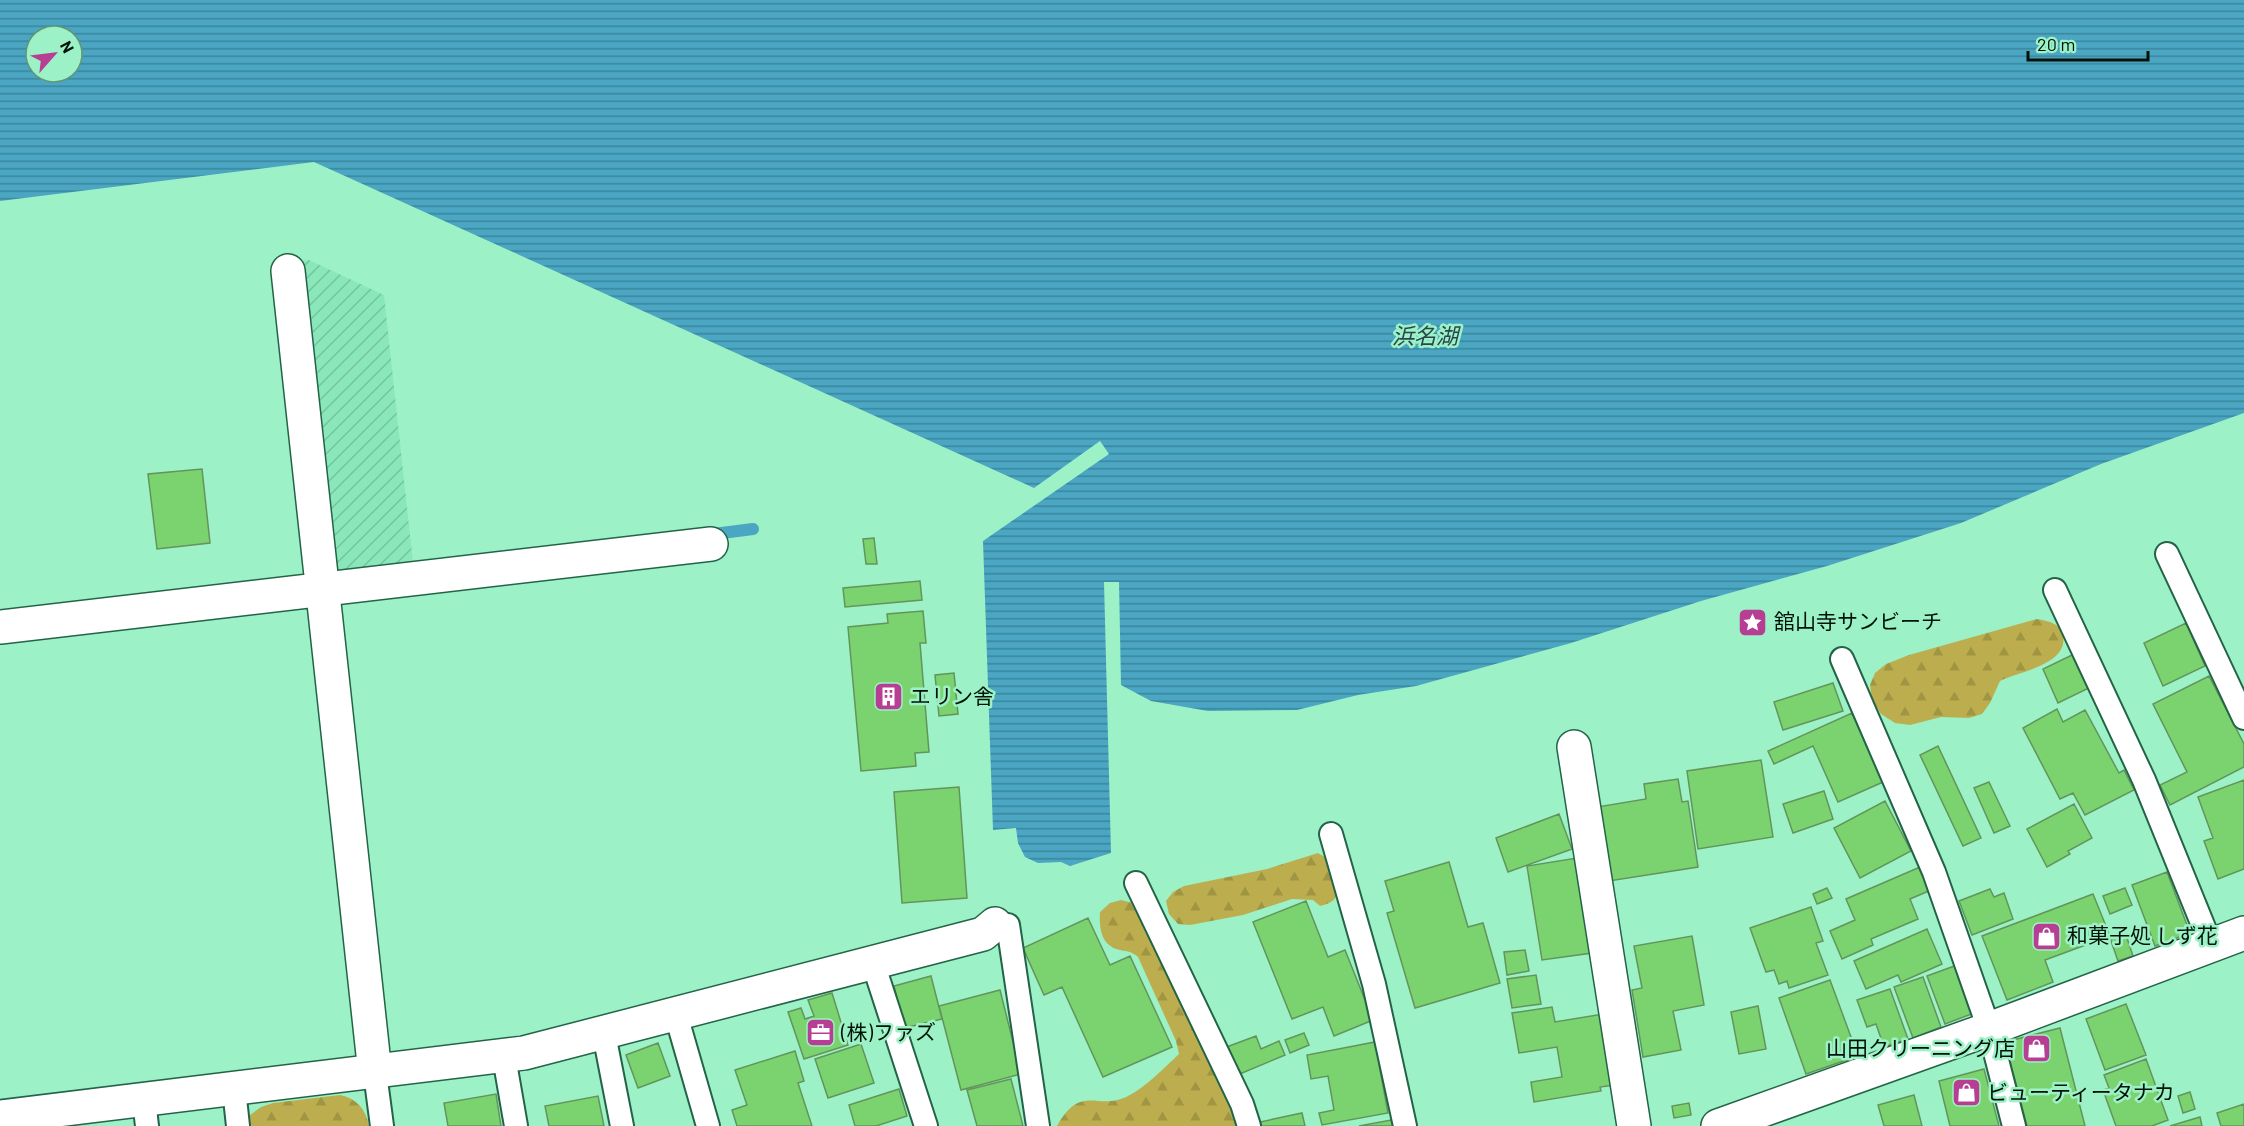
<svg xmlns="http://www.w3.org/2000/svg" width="2244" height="1126" font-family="Barlow,'Noto Sans JP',sans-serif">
	<defs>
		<pattern id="industrial-furrows" width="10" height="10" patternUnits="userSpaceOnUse" patternTransform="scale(1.5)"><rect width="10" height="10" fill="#89e7b9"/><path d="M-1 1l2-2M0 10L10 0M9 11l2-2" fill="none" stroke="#74c59e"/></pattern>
		<pattern id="forest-firs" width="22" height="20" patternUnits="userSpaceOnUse" patternTransform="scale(1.5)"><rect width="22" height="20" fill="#bcae4f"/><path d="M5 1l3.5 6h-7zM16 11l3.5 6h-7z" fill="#a09543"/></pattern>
		<pattern id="water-rules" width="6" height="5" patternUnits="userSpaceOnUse" patternTransform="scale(1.5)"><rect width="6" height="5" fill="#4aa6c2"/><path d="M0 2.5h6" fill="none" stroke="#3b869c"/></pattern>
	</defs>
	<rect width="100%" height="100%" fill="#9cf1c6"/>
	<path fill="url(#industrial-furrows)" d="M309 260 384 295 413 563 333 573 299 261Z"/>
	<path fill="url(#forest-firs)" d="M2037 619C2048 621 2060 623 2063 635 2069 665 2019 671 2000 681L1990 703 1982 714 1969 718 1941 717 1910 725 1895 723 1881 714 1872 700 1870 685 1875 673 1886 664 1909 655Z
		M1318 853 1328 859C1336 878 1349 900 1320 906L1313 900 1292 899 1243 915 1190 925 1178 924 1169 914 1166 901 1173 892 1184 886 1267 869Z
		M1121 900 1133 903 1142 916 1240 1126H1057C1082 1082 1097 1112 1128 1096 1147 1086 1164 1068 1179 1054L1176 1041 1138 957C1131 951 1129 952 1120 950 1101 946 1099 928 1100 912L1110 903Z
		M340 1095C356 1098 366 1109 369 1126H248L250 1115 261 1107 273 1103Z"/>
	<path fill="url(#water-rules)" fill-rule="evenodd" d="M0 0H2244V413L2101 464 1961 523 1827 566 1701 601 1571 643 1416 686 1358 695 1297 710 1208 711 1151 701 1121 685 1119 582H1104L1111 853 1070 866 1061 862 1038 863 1025 857 1018 843 1016 828 993 830 983 541 1109 454 1100 441 1034 488 314 162 0 201ZM36 36H72V72H36Z"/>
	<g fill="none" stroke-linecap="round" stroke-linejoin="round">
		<path stroke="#4aa6c2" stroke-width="12" d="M706 535 753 529"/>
	</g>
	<path fill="#7bd36f" stroke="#62955b" stroke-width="1.5" d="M202 469 210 543 157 549 148 474Z
		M874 538 877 564H866L863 539Z
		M920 581 922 600 845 607 843 588Z
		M923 611 926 643H920L929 752 915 753 916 766 861 771 848 627 888 623 887 614Z
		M2186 623 2205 666 2163 686 2144 643Z
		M2074 654 2091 687 2058 703 2043 669Z
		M954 673 958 714 939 716 935 675Z
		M2209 676 2244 744V767L2170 805 2160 785 2187 772 2153 704Z
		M1833 683 1843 711 1783 730 1774 702Z
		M2057 709 2063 722 2085 710 2119 773 2124 770 2134 790 2085 815 2073 793 2060 799 2023 728Z
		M1852 713 1883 782 1838 802 1813 746 1774 764 1768 751Z
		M1938 746 1981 838 1963 846 1920 755Z
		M1761 760 1773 837 1698 849 1687 771Z
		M1678 779 1682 802 1688 801 1698 867 1609 881 1597 807 1646 799 1644 784Z
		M2244 780V869L2218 879 2204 841 2213 838 2198 797Z
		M1989 782 2010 826 1994 833 1974 788Z
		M959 787 967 898 902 903 894 792Z
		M1824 791 1833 819 1793 833 1783 804Z
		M1885 801 1911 851 1860 878 1834 828Z
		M2074 804 2092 838 2068 851 2070 854 2047 867 2027 829Z
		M1559 814 1572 849 1508 872 1496 838Z
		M1577 858 1592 953 1542 960 1527 866Z
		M1449 862 1468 927 1483 923 1500 983 1415 1008 1387 913 1394 911 1385 881Z
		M1920 867 1931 890 1910 899 1918 919 1871 939 1873 945 1842 959 1830 931 1855 920 1846 899Z
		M2167 872 2190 933 2155 946 2132 885Z
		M1827 888 1832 898 1817 904 1813 894Z
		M2125 888 2132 905 2110 914 2103 896Z
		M1990 889 1994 897 2004 893 2013 919 1972 935 1959 901Z
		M2093 894 2110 936 2045 960 2053 982 2007 1000 1982 936Z
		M1306 901 1328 957 1345 950 1373 1020 1334 1036 1323 1007 1292 1019 1253 922Z
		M1811 907 1823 941 1816 943 1828 975 1789 988 1787 981 1779 984 1774 970 1766 972 1750 928Z
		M1088 918 1110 965 1130 956 1172 1047 1103 1077 1062 987 1044 995 1023 948Z
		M1927 929 1942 964 1901 982 1898 975 1866 989 1854 961Z
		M2125 932 2133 956 2118 961 2110 938Z
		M1692 936 1704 1005 1673 1011 1681 1050 1643 1057 1632 990 1642 988 1634 946Z
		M1525 950 1529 971 1507 975 1504 952Z
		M1957 965 1974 1013 1945 1024 1927 976Z
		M1536 975 1541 1004 1512 1008 1507 979Z
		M931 976 942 1019 904 1028 894 986Z
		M1923 977 1941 1027 1913 1038 1894 987Z
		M1830 980 1858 1056 1806 1074 1779 998Z
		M1890 989 1908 1039 1884 1047 1876 1024 1867 1027 1857 1000Z
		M1000 990 1021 1074 961 1090 939 1006Z
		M832 993 848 1045 804 1059 788 1012 801 1008 805 1019 814 1016 808 1000Z
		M2126 1004 2146 1055 2105 1070 2086 1019Z
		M1758 1006 1766 1049 1739 1054 1731 1012Z
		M1552 1007 1555 1022 1603 1014 1614 1085 1600 1087 1601 1091 1534 1102 1531 1082 1562 1077 1557 1047 1519 1053 1512 1013Z
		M2060 1028 2085 1126H2027L2005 1042Z
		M1304 1033 1309 1045 1290 1053 1285 1040Z
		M1256 1036 1261 1049 1279 1041 1285 1055 1235 1076 1224 1048Z
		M1375 1042 1388 1113 1322 1125 1319 1113 1334 1110 1328 1076 1311 1079 1307 1055Z
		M658 1043 670 1076 638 1088 626 1055Z
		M861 1044 874 1083 828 1098 815 1059Z
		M795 1051 804 1081 798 1083 812 1126H737L732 1110 747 1105 735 1070Z
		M2146 1059 2168 1120 2152 1126H2116L2103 1090 2109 1088 2104 1075Z
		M1984 1069 1999 1126H1950L1939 1081Z
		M1011 1079 1023 1126H977L967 1090Z
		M899 1089 907 1116 876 1126H855L849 1105Z
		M2190 1092 2195 1109 2183 1113 2178 1096Z
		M496 1094 501 1126H448L444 1103Z
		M1914 1095 1922 1126H1884L1878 1105Z
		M598 1096 604 1126H549L545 1106Z
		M1689 1103 1691 1115 1674 1118 1672 1106Z
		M2244 1104V1126H2221L2217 1113Z
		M1302 1113 1305 1126H1261L1260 1122Z
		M2200 1117 2202 1126H2170Z
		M1391 1120 1393 1126H1359Z"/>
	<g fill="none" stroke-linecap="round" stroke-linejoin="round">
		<defs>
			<path id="lane" d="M2167 554 2244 718
				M2055 590 2144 780 2211 945
				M1842 659 1934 872 1989 1029 2014 1126
				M1331 834 1374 984 1405 1126
				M1136 883 1242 1104 1249 1126
				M1008 925 1038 1126
				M873 963 926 1126
				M676 1015 708 1126
				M604 1034 622 1126
				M504 1057 516 1126
				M375 1073 382 1126
				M234 1089 238 1126
				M144 1100 147 1126"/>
			<path id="street" d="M288 271 375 1073
				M0 627 711 544
				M1574 747 1634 1126
				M0 1117 524 1053 983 934 995 924
				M1718 1126 1989 1029 2244 933"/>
		</defs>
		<use href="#lane" stroke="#236447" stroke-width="26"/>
		<use href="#street" stroke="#236447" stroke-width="36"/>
		<use href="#lane" stroke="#fff" stroke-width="22"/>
		<use href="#street" stroke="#fff" stroke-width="33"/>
	</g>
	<defs>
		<symbol id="sight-square" viewBox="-11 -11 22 22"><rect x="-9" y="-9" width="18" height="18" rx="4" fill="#b63e93" stroke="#9cf1c6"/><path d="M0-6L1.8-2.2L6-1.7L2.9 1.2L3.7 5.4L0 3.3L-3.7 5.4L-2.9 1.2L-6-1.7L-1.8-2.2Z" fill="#fff"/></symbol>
		<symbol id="building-square" viewBox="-11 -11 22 22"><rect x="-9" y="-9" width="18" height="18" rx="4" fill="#b63e93" stroke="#9cf1c6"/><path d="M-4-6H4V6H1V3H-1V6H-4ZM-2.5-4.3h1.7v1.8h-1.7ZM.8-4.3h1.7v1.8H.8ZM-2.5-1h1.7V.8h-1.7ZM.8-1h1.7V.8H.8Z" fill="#fff"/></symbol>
		<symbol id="shop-square" viewBox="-11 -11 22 22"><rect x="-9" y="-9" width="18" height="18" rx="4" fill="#b63e93" stroke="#9cf1c6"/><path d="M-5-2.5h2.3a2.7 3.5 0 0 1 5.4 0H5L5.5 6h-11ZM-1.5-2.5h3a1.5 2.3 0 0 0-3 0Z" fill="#fff"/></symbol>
		<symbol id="office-square" viewBox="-11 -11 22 22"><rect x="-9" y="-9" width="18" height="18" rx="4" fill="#b63e93" stroke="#9cf1c6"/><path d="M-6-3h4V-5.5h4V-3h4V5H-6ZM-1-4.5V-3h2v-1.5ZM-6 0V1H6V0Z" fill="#fff"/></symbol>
	</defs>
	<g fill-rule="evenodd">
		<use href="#sight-square" x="1736" y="606" width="33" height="33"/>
		<use href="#building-square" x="872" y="680" width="33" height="33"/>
		<use href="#shop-square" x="2030" y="920" width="33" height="33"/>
		<use href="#office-square" x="804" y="1016" width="33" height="33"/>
		<use href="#shop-square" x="2020" y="1032" width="33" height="33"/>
		<use href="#shop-square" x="1950" y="1076" width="33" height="33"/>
	</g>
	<g text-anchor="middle" stroke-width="5" stroke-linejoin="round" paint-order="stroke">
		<g font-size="21" fill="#001308" stroke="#9cf1c6" text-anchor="start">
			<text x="1774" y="629">舘山寺サンビーチ</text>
			<text x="910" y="704">エリン舎</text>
			<text x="2067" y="943">和菓子処 しず花</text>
			<text x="841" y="1040">(株)ファズ</text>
			<text x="2015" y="1056" text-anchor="end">山田クリーニング店</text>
			<text x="1987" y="1100">ビューティータナカ</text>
		</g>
		<g font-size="22" font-style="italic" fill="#29464f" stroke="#9cf1c6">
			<text x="1425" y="344">浜名湖</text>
		</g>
	</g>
	<g transform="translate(54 54) rotate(62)"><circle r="28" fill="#9cf1c6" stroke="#5e987a" stroke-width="1.5"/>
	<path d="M0-4.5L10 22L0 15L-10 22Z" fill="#b63e93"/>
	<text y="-9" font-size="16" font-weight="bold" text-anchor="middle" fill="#001308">N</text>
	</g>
	<path d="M2028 51v9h120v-9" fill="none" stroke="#001308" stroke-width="3"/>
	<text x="2037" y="51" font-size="18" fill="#001308" stroke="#9cf1c6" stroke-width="4.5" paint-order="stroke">20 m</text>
</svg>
